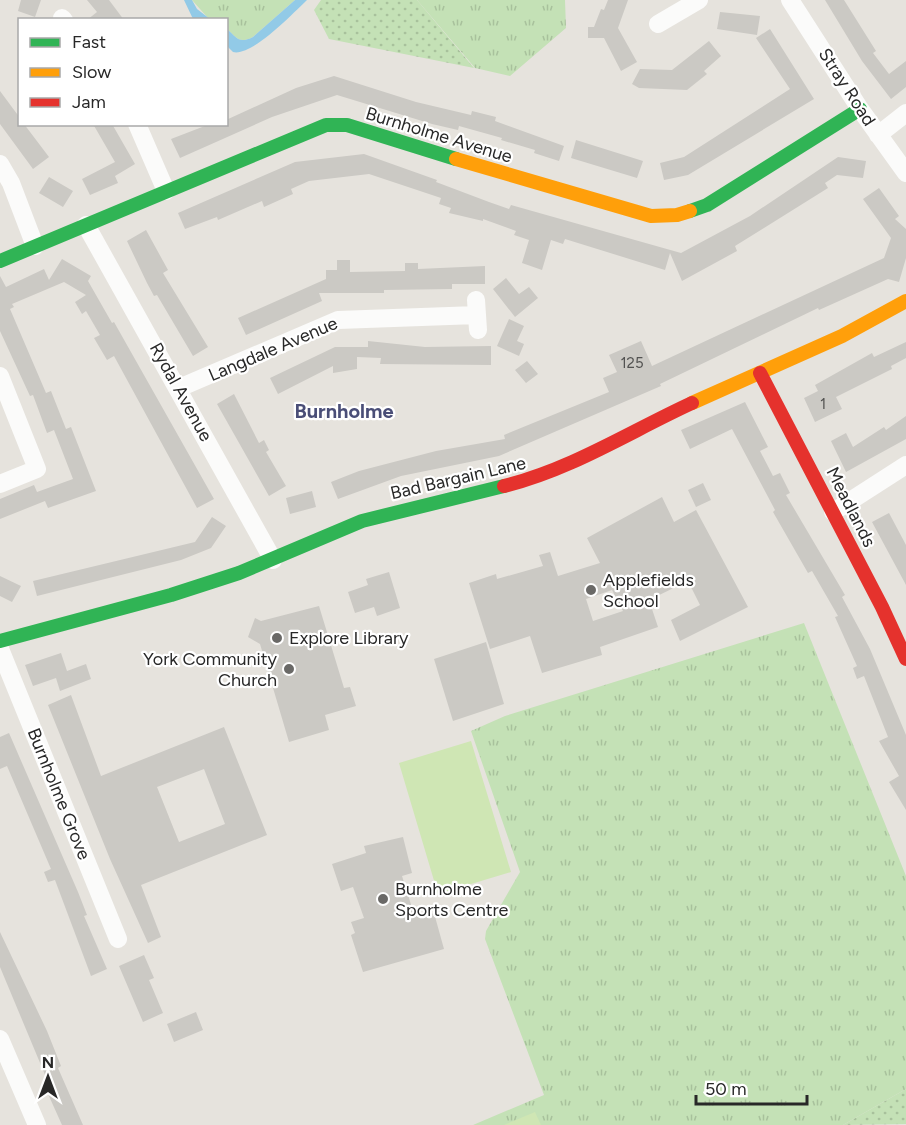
<svg xmlns="http://www.w3.org/2000/svg" width="906" height="1125" font-family="Figtree,sans-serif">
	<defs>
		<pattern id="grass-dots" width="8" height="8" patternUnits="userSpaceOnUse" patternTransform="scale(1.5)"><rect width="8" height="8" fill="#c4e1b6"/><path d="M2 2h.1M6 6h.1" fill="none" stroke="#a8c19c" stroke-width="1.8" stroke-linecap="round"/></pattern>
		<pattern id="park-tufts" width="24" height="20" patternUnits="userSpaceOnUse" patternTransform="scale(1.5)"><rect width="24" height="20" fill="#c4e1b6"/><path d="M3 7l-1-3M5 7V3M7 7l1-3M15 17l-1-3M17 17v-4M19 17l1-3" fill="none" stroke="#a8c19c"/></pattern>
	</defs>
	<rect width="100%" height="100%" fill="#e6e3dd"/>
	<path fill="url(#grass-dots)" d="M321 0H417L474 68 329 39 314 10Z
		M906 1089V1124L843 1125Z"/>
	<path fill="url(#park-tufts)" d="M192 0H295L253 37C239 44 237 38 227 29L226 20 208 18Z
		M417 0H565L566 28 510 76 475 68Z
		M804 623 906 876V1089L843 1125H473L544 1095 485 939 486 931 520 872 471 731 505 716Z"/>
	<path fill="#cfe6b4" d="M471 741 511 872 438 894 399 763Z
		M535 1112 541 1125H504Z"/>
	<path fill="#92cae7" d="M184 0H192L197 9 210 19H193Z
		M295 0H307C293 13 252 57 233 52L227 46V29C237 38 239 44 253 37Z"/>
	<path fill="#cbc9c4" fill-rule="evenodd" d="M21 0H41L35 17 18 11Z
		M87 0H109L124 20H87L97 12Z
		M608 0H628L618 28 637 62 621 71 604 38H588V27H594L601 9 604 10Z
		M825 0H844L876 51 873 53 889 74 906 61V87L891 99 862 61Z
		M720 12 760 16 757 35 717 29Z
		M770 29 814 99 688 175 664 180 660 163 684 157 790 89 756 38Z
		M709 41 721 56 704 71 707 74 687 90 639 88 632 84 640 69 672 70Z
		M334 76 416 102 471 115 472 111 496 117 495 121 564 146 559 161 534 153 535 150 501 140 502 138 459 126 458 130 432 124 337 95 272 117 180 158 171 139 210 124H226V120L296 88Z
		M0 91 20 118V124H24L49 157 33 169 0 124Z
		M93 124H112L135 164 115 176 118 183 90 195 82 179 115 162Z
		M576 140 643 161 637 178 571 158Z
		M364 154 437 180 436 182 489 202 509 209 511 205 681 253 750 216 838 157 866 161 863 178 837 175 825 183 828 188 735 246 737 251 682 281 670 253 665 270 565 239 563 244 551 240 542 270 522 263 529 240 514 235 516 231 483 219V221L449 213 451 208 439 204 441 198 369 174 309 181 291 189 293 194 264 207 262 201 218 220 217 217 185 229 178 213 295 162Z
		M49 177 73 191 63 207 39 193Z
		M879 188 899 216 895 219 906 229V258L899 282 888 279 819 310 818 308 660 384 661 386 499 456 401 476 338 499 331 482 359 471 436 451 505 439 504 435 609 392 603 378 617 372 609 355 641 341 652 366 884 258 891 238 863 199Z
		M146 230 168 270 163 273 208 347 193 356 157 295 154 296 147 283 127 241Z
		M62 259 91 276 88 281 112 323 114 322 214 499 197 508 114 356 107 360 94 338 100 335 86 311 82 314 75 302 86 295 64 282 12 304 14 307 10 309 46 393 51 391 66 429 71 427 96 491 48 508 45 501 0 519V499L34 485 37 492 73 479 54 430 47 433 33 395 30 396 0 331V276L6 287 44 269 49 280Z
		M337 260H350V272L405 271V263H418V269L485 266V284H452V289L384 290V293H319L322 301 246 335 238 318 326 279V270H337Z
		M506 278 519 294 529 287 538 298 515 317 493 289Z
		M509 319 524 326 517 341 524 344 519 356 497 346Z
		M368 341 425 347 491 346V365L380 364 381 358 357 357V369L333 373V366L278 394 270 378 335 347H368Z
		M906 342V358L891 366 892 369 836 397 842 409 815 422 804 398 818 391 815 385 872 353 874 357Z
		M527 361 538 374 526 383 515 370Z
		M234 394 259 443 264 440 269 450 266 452 286 486 269 496 217 404Z
		M745 402 768 447 760 451 773 476 780 473 790 493 786 495 845 595 842 597 870 649 906 735V810L889 782 899 776 879 741 888 737 864 676 857 679 853 668 857 666 835 617 838 616 812 571 808 573 773 512 775 510 732 429 690 449 681 430Z
		M906 416V439L846 472 831 441 846 433 853 447 884 427 886 430Z
		M703 483 711 500 696 507 688 490Z
		M312 491 316 507 290 514 286 498Z
		M662 497 674 522 696 510 748 607 680 641 671 620 700 605 688 581 649 600 658 627 600 647 602 655 542 673 530 636 490 649 469 583 496 574 497 579 543 566 539 555 550 552 558 576 600 563 587 538ZM612 590 623 611 593 621 586 599Z
		M889 513 906 545V585L872 522Z
		M212 517 226 526 211 548 181 560 37 596 33 581 195 542Z
		M389 572 400 608 377 616 374 607 355 613 348 592 368 585 366 579Z
		M0 576 21 586 12 602 0 596Z
		M319 606 344 688 350 687 356 706 325 715 329 730 289 742 260 644 248 637 255 618 261 621Z
		M486 642 504 704 453 721 434 659Z
		M61 653 67 671 86 664 91 679 60 691 56 678 33 686 25 665Z
		M71 695 101 776 224 727 267 835 141 885 161 937 148 943 110 859 48 705ZM204 769 225 824 179 842 157 787Z
		M9 733 78 892 87 915 84 916 107 969 91 976 55 880 48 882 44 872 51 869 7 766 0 769V737Z
		M403 837 412 873 402 876 414 914 425 912 426 916 434 913 444 949 363 972 351 935 355 933 351 922 364 918 353 887 341 891 332 864 366 853 364 846Z
		M0 932 47 1031 61 1066 58 1068 83 1125H62L44 1085 48 1082 0 967Z
		M144 955 154 978 149 980 163 1013 143 1022 119 966Z
		M196 1012 203 1030 174 1042 167 1024Z"/>
	<g fill="none" stroke-linecap="round" stroke-linejoin="round">
		<path stroke="#fbfbfa" stroke-width="18" d="M790 0 860 109 906 173
			M62 18 64 20
			M658 24 699 0
			M137 124 166 191
			M878 135 906 113
			M0 164 11 183 35 246
			M86 225 273 560
			M476 300 478 330
			M0 376 37 469 0 484
			M179 388 338 320 477 315
			M833 512 906 465
			M0 649 118 939
			M0 1039 37 1125"/>
		<path stroke="#30b455" stroke-width="14" d="M690 211 707 205 860 109
			M0 261 326 125H347L456 159
			M0 641 171 595 239 573 362 521 504 486"/>
		<path stroke="#ff9f0a" stroke-width="14" d="M456 159 651 216 677 215 690 211
			M692 403 842 336 906 301"/>
		<path stroke="#e5322d" stroke-width="14" d="M760 373 882 607 906 659
			M504 486C572 469 629 432 692 403"/>
	</g>
	<g fill="#6a6967" stroke="#fff" stroke-width="2">
		<circle cx="591" cy="590" r="6"/>
		<circle cx="277" cy="638" r="6"/>
		<circle cx="289" cy="669" r="6"/>
		<circle cx="383" cy="899" r="6"/>
	</g>
	<g text-anchor="middle" stroke-width="4.5" stroke-linejoin="round" paint-order="stroke">
		<g font-size="15" fill="#525251">
			<text x="632" y="368">125</text>
			<text x="823" y="409">1</text>
		</g>
		<g font-size="18" fill="#282828" stroke="#fff">
			<text transform="translate(847 87) rotate(57)" y="6">Stray Road</text>
			<text transform="translate(439 135) rotate(17)" y="6">Burnholme Avenue</text>
			<text transform="translate(273 349) rotate(-23)" y="6">Langdale Avenue</text>
			<text transform="translate(181 392) rotate(61)" y="6">Rydal Avenue</text>
			<text transform="translate(458 478) rotate(-13)" y="6">Bad Bargain Lane</text>
			<text transform="translate(851 507) rotate(63)" y="6">Meadlands</text>
			<text transform="translate(59 794) rotate(68)" y="6">Burnholme Grove</text>
		</g>
		<g font-size="18" fill="#282828" stroke="#fff" text-anchor="start">
			<text x="603" y="586">Applefields<tspan x="603" dy="21">School</tspan></text>
			<text x="289" y="644">Explore Library</text>
			<text x="277" y="665" text-anchor="end">York Community<tspan x="277" dy="21">Church</tspan></text>
			<text x="395" y="895">Burnholme<tspan x="395" dy="21">Sports Centre</tspan></text>
		</g>
		<g font-size="20" font-weight="bold" fill="#4a4e77" stroke="#fff">
			<text x="344" y="418">Burnholme</text>
		</g>
	</g>
	<rect x="18" y="18" width="210" height="108" fill="#ffffff" stroke="#a9a9a9" stroke-width="1.5"/>
	<rect x="30" y="38" width="30" height="9" fill="#30b455" stroke="#a9a9a9" stroke-width="1.5"/>
	<text x="72" y="48" font-size="18" fill="#282828">Fast</text>
	<rect x="30" y="68" width="30" height="9" fill="#ff9f0a" stroke="#a9a9a9" stroke-width="1.5"/>
	<text x="72" y="78" font-size="18" fill="#282828">Slow</text>
	<rect x="30" y="98" width="30" height="9" fill="#e5322d" stroke="#a9a9a9" stroke-width="1.5"/>
	<text x="72" y="108" font-size="18" fill="#282828">Jam</text>
	<g transform="translate(48 1077)" stroke="#ffffff" stroke-width="4.5" paint-order="stroke">
	<path d="M0-4.5L10 22L0 15L-10 22Z" fill="#282828"/>
	<text y="-9" font-size="16" font-weight="bold" text-anchor="middle" fill="#282828">N</text>
	</g>
	<path d="M696 1095v9h111v-9" fill="none" stroke="#282828" stroke-width="3"/>
	<text x="705" y="1095" font-size="18" fill="#282828" stroke="#ffffff" stroke-width="4.5" paint-order="stroke">50 m</text>
</svg>
